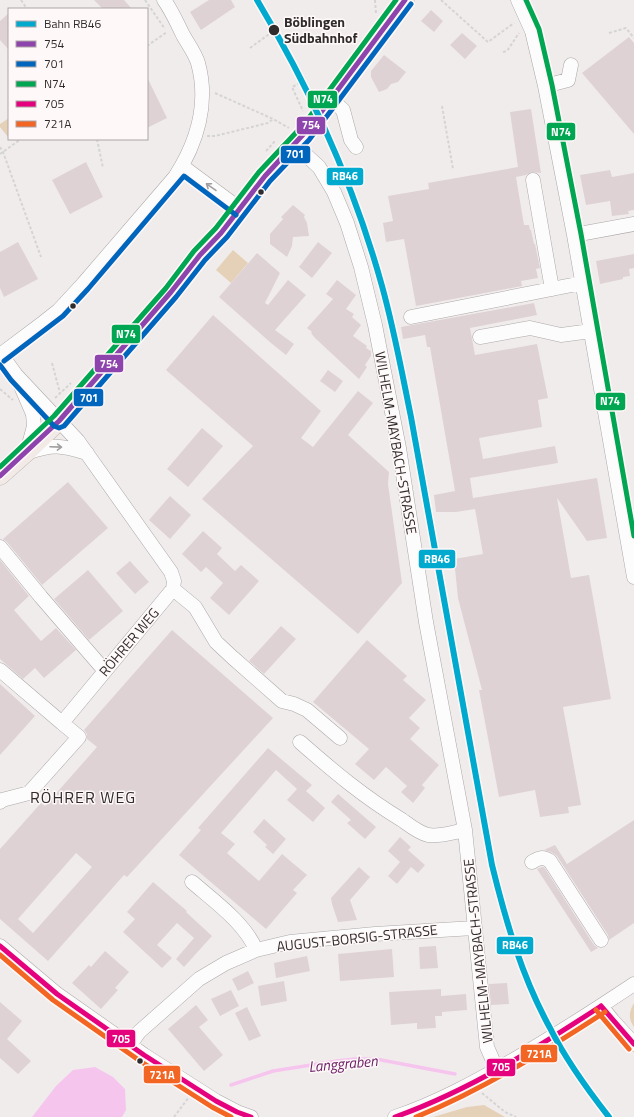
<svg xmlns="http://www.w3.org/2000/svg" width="634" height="1117" font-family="'Titillium Web',sans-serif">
	<rect width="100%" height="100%" fill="#f1ecec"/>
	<path fill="#e5d1b8" d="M9 118V136L8 137 0 127V124Z
		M233 250 248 263 231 283 216 270Z
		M634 1003V1027C628 1019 629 1011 634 1003Z
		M484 1105 505 1117H433L467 1107Z"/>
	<path fill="#f6c5ee" d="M95 1067 113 1077 125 1089 126 1110 122 1117H32L56 1086 73 1070Z"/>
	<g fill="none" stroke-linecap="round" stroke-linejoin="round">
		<path stroke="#f6c5ee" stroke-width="3.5" d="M231 1085 273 1071 337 1061 355 1059H376L455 1074"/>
	</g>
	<path fill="#ded2d5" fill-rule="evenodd" d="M94 0H124L132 9H103Z
		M209 0H231L235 7 201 30 190 12Z
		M431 10 443 21 434 32 421 21Z
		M9 13V50L0 40V21Z
		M462 33 477 46 465 59 450 45Z
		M629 37 634 43V134L582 73Z
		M384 55 406 72 398 82 391 84 387 89 379 92 371 77V71Z
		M147 77 167 118 147 128Z
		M531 109 541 173 532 172 526 175 516 177 524 225H529L530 230H531L534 244H535L540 268 536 269 538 278 521 281 522 286 416 306 404 239 386 242 383 223 393 221 388 196 429 189 428 183 518 167 510 112Z
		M86 162 103 197 70 214 52 180Z
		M610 170 612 177 634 173V210L628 211 629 214 612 216 610 201 586 205 580 175Z
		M293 205 305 215 304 217 307 223 309 236 293 237 292 246 287 257 270 244V234L283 219 281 217Z
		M18 242 38 279 4 297 0 288V252Z
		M318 242 332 253 312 278 299 267Z
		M257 253 280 273 265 303 268 305 288 280 306 295 275 330 294 344 286 355 271 343 219 297Z
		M634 254V268L629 269 630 276 623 277V279L600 284 596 261Z
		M337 280 356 295 346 309 354 314 352 317 361 325 353 336 367 346 366 348 371 351V356L365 365 367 367 359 379 315 338 311 333 312 332 307 328 333 299 326 294Z
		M534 303 537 315 470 328 475 355 537 344 548 398 538 400 542 427 479 438 483 459 555 446 558 463 470 478 473 498 597 478 607 538 587 541 557 498 571 578 589 575 611 699 563 707 581 805 568 807 569 813 540 817 535 790 499 797 479 690H482L458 598 454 559 483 554 475 509 456 512H436L434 495 455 491 430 347H427L425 335 403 339 401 327Z
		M213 315 321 411 301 438 313 447 358 391 373 403 348 435 389 472 388 484 402 583 358 634 202 499 253 446 166 370Z
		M328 370 343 381 335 392 320 381Z
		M202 428 223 446 188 487 167 469Z
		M68 482 108 528 42 585 7 542 3 539Z
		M170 496 191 515 170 539 149 520Z
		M203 531 222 548 217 554 235 571 241 565 259 581 229 615 210 598 223 583 206 567 201 572 182 554Z
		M0 560 29 596 14 610 41 641 56 628 76 650 44 678 35 668 23 679 0 659Z
		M130 561 149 582 135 594 116 573Z
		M88 570 123 611 89 640 54 599Z
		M281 626 296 639 264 674 249 661Z
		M172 630 273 718 127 877 124 875 48 961 0 919V849L41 803 45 806 97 747 87 739V734L84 730ZM76 853 92 867 33 933 18 919Z
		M367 640 407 676 403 680 426 700 409 718 420 728 410 739 439 765 422 785 425 788 413 803 401 792 407 786 386 767 374 780 355 764 369 749 313 702Z
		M0 684 35 716 0 755Z
		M268 748 312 785 306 791 325 808 313 822 287 800 297 789 276 770 221 833 235 844 227 853 259 881 282 854 307 875 293 890 297 893 266 929 179 855 201 830 198 828Z
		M338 794 376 827 365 839 347 823 351 820 331 802Z
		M264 819 286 839 273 854 265 847 267 845 253 832Z
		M634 820V923L609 940 608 935 557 856 551 852 544 850 555 845 567 864Z
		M400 837 411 847 408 850 425 865 418 873 411 867 397 884 388 876 400 862 388 851Z
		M359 867 370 877 350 900 357 920 338 922 332 904 331 898Z
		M542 867H544L594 945 598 948 591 952 537 869Z
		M153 882 187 911 186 912 212 936 184 967 176 959 194 938 177 923 157 945 172 958 162 968 123 932 135 919 127 912Z
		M436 946 438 968 420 969 419 947Z
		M392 949 394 977 340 981 338 954Z
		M105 951 129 972 115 988 118 990 101 1009 72 983 89 965 91 967Z
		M307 956 310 971 276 978 274 963Z
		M248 971 254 983 238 991 232 979Z
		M284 981 287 1001 261 1006 258 986Z
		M507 983 509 1004 491 1005 489 984Z
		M441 989V996L466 994 467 1010 442 1012V1016H435L436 1028 417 1029V1023L391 1025 389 992Z
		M231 990 239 1006 220 1016 211 999Z
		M0 1002 22 1021 7 1039 31 1061 18 1074 0 1058Z
		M196 1005 208 1020 199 1027 223 1055 204 1071 168 1029Z
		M247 1007 261 1036 249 1041 235 1013Z"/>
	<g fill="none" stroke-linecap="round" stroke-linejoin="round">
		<defs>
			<path id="minor" d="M518 0 532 31 545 86 574 235 634 577
				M545 86 568 80 571 65
				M331 99 343 110 351 140 356 147
				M295 145 319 167 334 192 347 223 361 267 375 325 399 448 426 622 465 830 487 1047 497 1070
				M182 166 240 209
				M533 180 552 289
				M574 235 634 224
				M411 317 582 283
				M480 337 530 328 561 335 591 331
				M0 355 44 322 58 311 83 284 175 177C197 143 209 103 198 63 195 53 188 44 183 35 177 23 172 11 164 0
				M20 384 33 414 34 426 27 452
				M27 453C53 444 60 445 87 453
				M0 547 41 597 105 671
				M173 589 195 607 216 642 232 657 282 701 294 704 307 710 340 738
				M0 670 62 723
				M300 742C333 771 364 797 402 820 409 825 419 833 428 835 440 837 454 832 465 830
				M0 802 2 800 29 793 79 737 62 723 173 589 174 581 171 572 78 441 16 375 1 354
				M532 862C539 858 542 856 550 861L601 940
				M192 882C214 901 245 923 256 950
				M0 946 57 994 144 1055 216 1101 237 1112 251 1117
				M601 1006 613 1021 634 1044
				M130 1045 139 1032 199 979 226 963 256 950 290 942 375 934 474 928
				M395 1117C437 1103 477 1081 515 1059 556 1035 595 1010 634 984"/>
			<path id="major" d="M0 476 26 453 59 421 171 292 200 255 221 233 265 176 310 127 405 0"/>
		</defs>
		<use href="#minor" stroke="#aca8a8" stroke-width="15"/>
		<use href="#major" stroke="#bcaea8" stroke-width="19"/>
		<path stroke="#d5d4d4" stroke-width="2" stroke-dasharray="3 2" stroke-linecap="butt" d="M21 0 27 9
			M145 0 165 29
			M375 0 376 13
			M441 0 488 42 514 23
			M609 33 626 28 634 38
			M147 46 167 32
			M250 48 272 32
			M503 52 507 51 519 33
			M300 83 292 87 303 111
			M215 93 273 119 289 128
			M442 106 453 169
			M207 136H215L268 123 273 119
			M97 139 103 168
			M0 147 3 152 41 257
			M266 151 275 141
			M0 154 21 139
			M52 363 60 393
			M0 389 13 400
			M55 398 71 383
			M482 1093 505 1112 516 1117
			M174 1117 189 1097"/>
		<use href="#minor" stroke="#fdfcfc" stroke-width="14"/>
		<use href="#major" stroke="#f1eae7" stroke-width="18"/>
		<defs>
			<path id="bus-1" d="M0 476 59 421 171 292 200 255 221 233 265 176 310 127 405 0"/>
			<path id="bus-2" d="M4 361 63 316 88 289 184 176 236 215
				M0 365 11 380 54 426 59 428 64 426 176 297 205 260 227 237 270 181 309 140 411 4"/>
			<path id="bus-3" d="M526 0 539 29 552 85 581 234 634 536
				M0 467 54 416 166 288 194 251 216 228 259 172 305 123 396 0"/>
			<path id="bus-4" d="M0 946 57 994 144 1055 216 1101 237 1112 251 1117
				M601 1006 634 1044
				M395 1117C468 1091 537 1048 601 1006"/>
			<path id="bus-5" d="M0 955 53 1000 140 1061 212 1107 231 1117
				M596 1010 629 1049
				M416 1117C482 1090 545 1051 605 1012"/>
		</defs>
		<use href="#bus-1" stroke="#fff8f8" stroke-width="8"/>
		<use href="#bus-2" stroke="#fff8f8" stroke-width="8"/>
		<use href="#bus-3" stroke="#fff8f8" stroke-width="8"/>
		<use href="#bus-4" stroke="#fff8f8" stroke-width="8"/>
		<use href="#bus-5" stroke="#fff8f8" stroke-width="8"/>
		<use href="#bus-1" stroke="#8e44ad" stroke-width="5"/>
		<use href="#bus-2" stroke="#0065bd" stroke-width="5"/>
		<use href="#bus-3" stroke="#00a651" stroke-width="5"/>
		<use href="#bus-4" stroke="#e5007d" stroke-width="5"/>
		<use href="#bus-5" stroke="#f26522" stroke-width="5"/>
		<defs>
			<path id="rail-1" d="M257 0C311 90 354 185 382 286 394 329 402 373 411 417L492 865C506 922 522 977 550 1028 566 1060 587 1089 609 1117"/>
		</defs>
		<use href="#rail-1" stroke="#fff8f8" stroke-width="9"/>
		<use href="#rail-1" stroke="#00a9ce" stroke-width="6"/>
	</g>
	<defs><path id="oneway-shaft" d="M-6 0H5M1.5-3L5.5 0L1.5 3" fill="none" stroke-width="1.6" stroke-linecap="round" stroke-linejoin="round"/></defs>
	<g stroke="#a09e9e">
		<use href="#oneway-shaft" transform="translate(211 187) rotate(-145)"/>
		<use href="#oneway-shaft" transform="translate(56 447) rotate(2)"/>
	</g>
	<g fill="#2f2c2b" stroke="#fff8f8" stroke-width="1.5">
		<circle cx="274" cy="30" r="6"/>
		<circle cx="261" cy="192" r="3.5"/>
		<circle cx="73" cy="306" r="3.5"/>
		<circle cx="140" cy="1061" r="3.5"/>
	</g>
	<g text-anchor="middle" stroke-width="3" stroke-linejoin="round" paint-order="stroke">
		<g font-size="14" font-weight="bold" fill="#2f2c2b" stroke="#fff8f8" text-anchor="start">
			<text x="284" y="27">Böblingen<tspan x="284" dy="16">Südbahnhof</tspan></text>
		</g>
		<g font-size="14" fill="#2f2c2b" stroke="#fff8f8">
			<text transform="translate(396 443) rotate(80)" y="5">WILHELM-MAYBACH-STRASSE</text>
			<text transform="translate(129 642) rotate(-50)" y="5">RÖHRER WEG</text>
			<text transform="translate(357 938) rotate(-6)" y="5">AUGUST-BORSIG-STRASSE</text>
			<text transform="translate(478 951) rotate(-96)" y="5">WILHELM-MAYBACH-STRASSE</text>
		</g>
		<g font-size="15" font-style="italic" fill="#6d2067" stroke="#fff8f8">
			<text transform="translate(343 1064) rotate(-5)" y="5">Langgraben</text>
		</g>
		<g font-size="16" letter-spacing="1" fill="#2f2c2b" stroke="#fff8f8">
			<text x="83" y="803">RÖHRER WEG</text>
		</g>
	</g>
	<g stroke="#fff8f8" stroke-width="1.5">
		<rect x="307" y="90" width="31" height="19" rx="4" fill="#00a651"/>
		<rect x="296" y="116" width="30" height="19" rx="4" fill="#8e44ad"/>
		<rect x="546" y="122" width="30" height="19" rx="4" fill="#00a651"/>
		<rect x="280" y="145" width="31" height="19" rx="4" fill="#0065bd"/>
		<rect x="326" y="167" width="38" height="19" rx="4" fill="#00a9ce"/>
		<rect x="111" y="324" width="30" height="20" rx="4" fill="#00a651"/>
		<rect x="94" y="354" width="30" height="19" rx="4" fill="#8e44ad"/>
		<rect x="73" y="388" width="31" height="19" rx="4" fill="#0065bd"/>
		<rect x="595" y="392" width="31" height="19" rx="4" fill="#00a651"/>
		<rect x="418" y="549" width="38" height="20" rx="4" fill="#00a9ce"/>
		<rect x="496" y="936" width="38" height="19" rx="4" fill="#00a9ce"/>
		<rect x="106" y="1029" width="30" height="19" rx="4" fill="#e5007d"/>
		<rect x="520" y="1044" width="38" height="19" rx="4" fill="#f26522"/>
		<rect x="486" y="1058" width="30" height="19" rx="4" fill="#e5007d"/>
		<rect x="143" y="1065" width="38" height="19" rx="4" fill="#f26522"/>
	</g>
	<g font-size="11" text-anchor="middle" font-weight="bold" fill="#fff">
		<text x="323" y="103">N74</text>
		<text x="311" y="129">754</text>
		<text x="561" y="136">N74</text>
		<text x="295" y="158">701</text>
		<text x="345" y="180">RB46</text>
		<text x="126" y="338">N74</text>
		<text x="109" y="368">754</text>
		<text x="89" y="402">701</text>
		<text x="610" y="405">N74</text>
		<text x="437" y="563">RB46</text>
		<text x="515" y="949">RB46</text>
		<text x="121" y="1043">705</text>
		<text x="539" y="1058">721A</text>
		<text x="501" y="1071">705</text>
		<text x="162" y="1079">721A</text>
	</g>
	<rect x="8" y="8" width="140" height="132" fill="#fff8f8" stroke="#aca6a6"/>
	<rect x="16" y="21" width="20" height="6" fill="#00a9ce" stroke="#aca6a6"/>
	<text x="44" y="28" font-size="12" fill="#2f2c2b">Bahn RB46</text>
	<rect x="16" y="41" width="20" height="6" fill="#8e44ad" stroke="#aca6a6"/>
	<text x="44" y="48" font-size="12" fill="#2f2c2b">754</text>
	<rect x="16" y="61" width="20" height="6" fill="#0065bd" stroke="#aca6a6"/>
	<text x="44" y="68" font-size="12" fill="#2f2c2b">701</text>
	<rect x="16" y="81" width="20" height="6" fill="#00a651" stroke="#aca6a6"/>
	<text x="44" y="88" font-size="12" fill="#2f2c2b">N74</text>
	<rect x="16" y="101" width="20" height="6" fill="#e5007d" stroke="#aca6a6"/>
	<text x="44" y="108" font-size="12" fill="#2f2c2b">705</text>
	<rect x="16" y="121" width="20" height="6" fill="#f26522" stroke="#aca6a6"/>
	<text x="44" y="128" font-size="12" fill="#2f2c2b">721A</text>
</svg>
